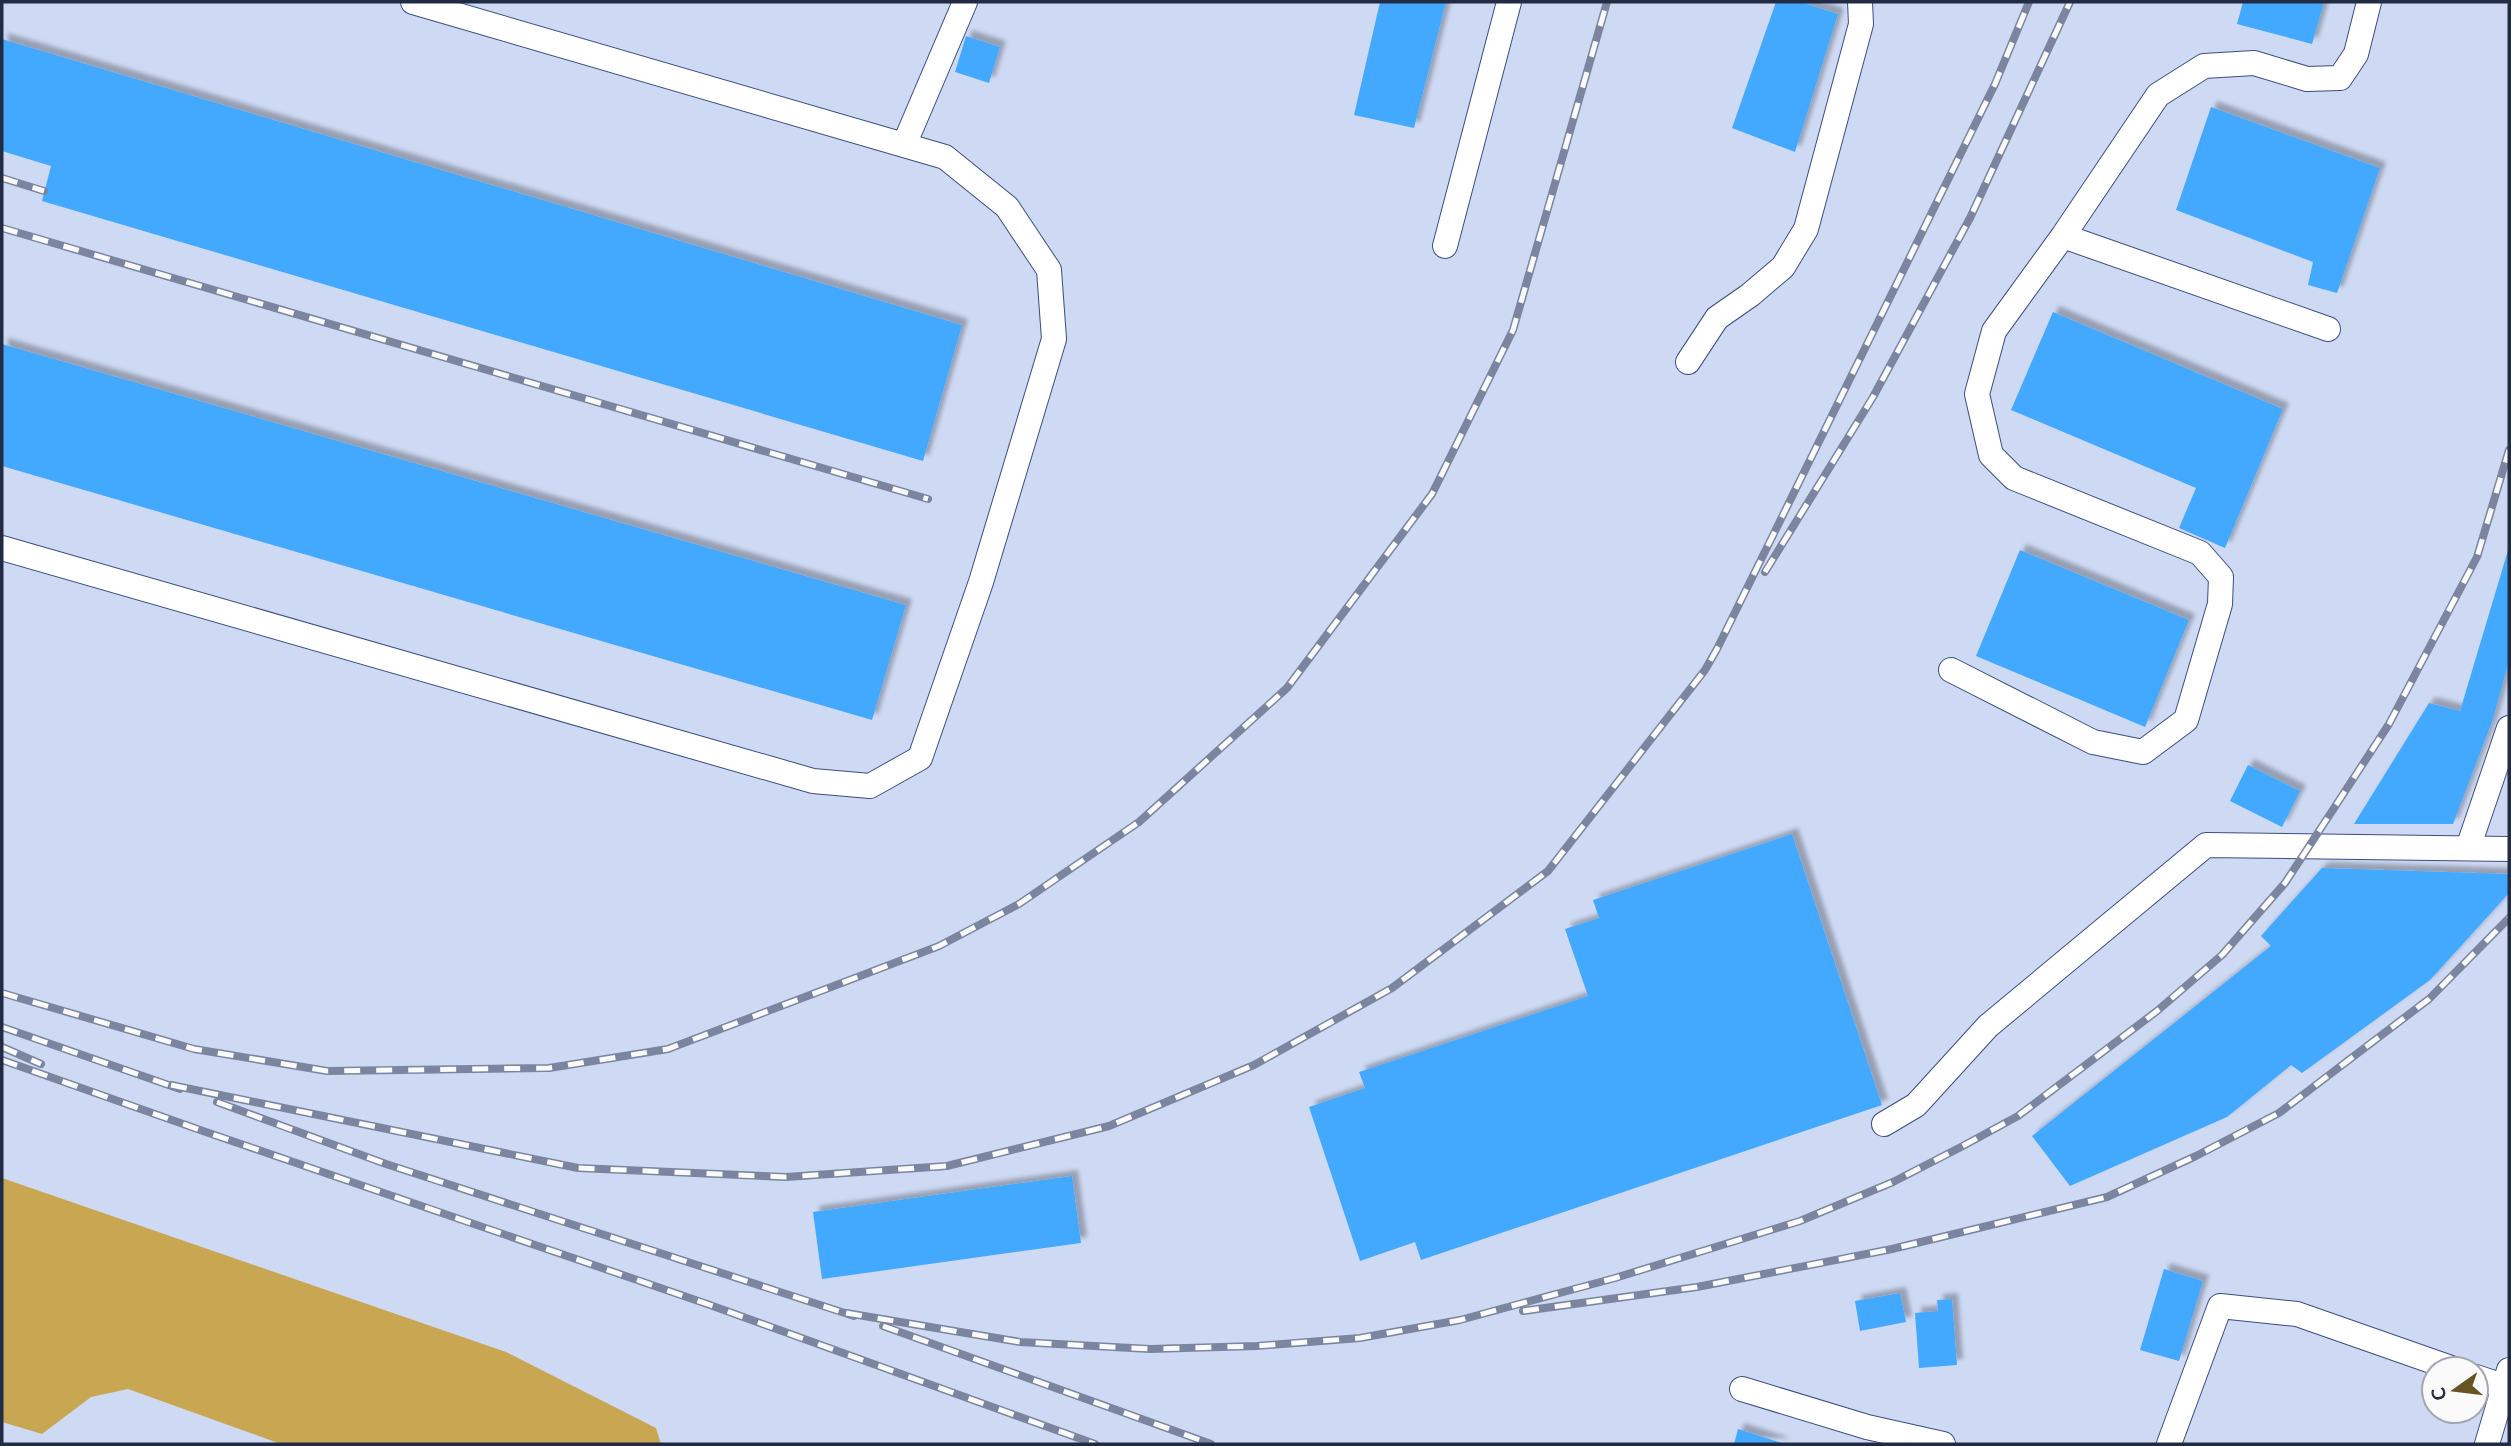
<svg xmlns="http://www.w3.org/2000/svg" width="2511" height="1446" font-family="Mulish,sans-serif">
	<defs>
		<filter id="shadow"><feDropShadow dx="6" dy="-6" stdDeviation="2" flood-color="#0004"/></filter>
	</defs>
	<rect width="100%" height="100%" fill="#ced9f3"/>
	<path fill="#c9a651" d="M2 1178 506 1352 656 1428 661 1444H281L128 1389 91 1397 42 1434 2 1422Z"/>
	<path fill="#42a9fe" filter="url(#shadow)" d="M1380 2H1446L1414 128 1354 115Z
		M1776 2H1801L1838 14 1795 152 1732 128Z
		M2243 2H2324L2312 44 2237 24Z
		M966 36 1000 47 989 83 955 72Z
		M2 39 962 325 923 461 42 201 51 166 2 151Z
		M2211 107 2380 168 2337 293 2308 285 2313 262 2176 210Z
		M2053 312 2283 409 2225 548 2179 528 2196 488 2011 410Z
		M2 344 906 605 872 720 2 466Z
		M2509 547V661L2493 719 2453 824H2354L2429 703 2460 711Z
		M2020 550 2189 620 2145 727 1976 656Z
		M2248 765 2300 791 2282 827 2230 801Z
		M1792 834 1882 1105 1421 1260 1415 1242 1360 1261 1309 1107 1365 1088 1359 1072 1588 996 1565 929 1599 918 1593 900Z
		M2322 868 2509 874V893L2430 980 2302 1073 2291 1065 2227 1117 2070 1186 2032 1136 2271 946 2261 936Z
		M1072 1176 1081 1243 822 1279 813 1212Z
		M2164 1269 2203 1281 2179 1361 2140 1350Z
		M1900 1293 1906 1322 1860 1331 1855 1301Z
		M1952 1299 1957 1365 1919 1368 1915 1313 1938 1311 1937 1300Z
		M1738 1429 1785 1444H1734Z"/>
	<g fill="none" stroke-linecap="round" stroke-linejoin="round">
		<defs>
			<path id="service" d="M904 145 965 2
				M2063 236 2328 329
				M1445 246 1509 2
				M1688 362 1717 318 1750 295 1783 267 1806 229 1861 24 1860 2
				M2 548 813 781 870 786 920 758 981 582 1054 339 1049 270 1007 207 945 157 413 2
				M1951 670 2093 742 2143 752 2186 720 2220 604 2221 577 2200 553 2014 478 1991 455 1977 394 1994 331 2063 236 2158 95 2204 66 2254 63 2307 79 2340 78 2356 54 2369 2
				M2468 848 2509 728
				M1884 1124 1916 1105 1988 1026 2206 845 2509 849
				M2476 1377 2509 1388
				M1742 1389 1867 1427 1943 1444
				M2169 1444 2220 1306 2297 1314 2454 1369
				M2487 1444 2509 1370"/>
		</defs>
		<use href="#service" stroke="#3a4e85" stroke-width="26"/>
		<use href="#service" stroke="#fff" stroke-width="24"/>
		<defs>
			<path id="rail" d="M2 178 44 191
				M2 228 928 499
				M1765 572 1873 397 1970 218 2070 2
				M2 993 194 1049 327 1071 549 1068 668 1049 939 946 1019 904 1139 822 1287 688 1432 494 1513 330 1607 2
				M2 1027 180 1089
				M2 1047 41 1064
				M2 1060 203 1131 710 1305 1095 1444
				M171 1085 578 1168 786 1177 947 1166 1109 1126 1254 1065 1392 988 1548 871 1705 670 1717 649 1995 84 2029 2
				M217 1102 386 1164 854 1316
				M1523 1311 1697 1287 1892 1249 2107 1197 2196 1156 2279 1113 2429 999 2509 918
				M846 1313 1020 1342 1150 1349 1257 1346 1360 1338 1460 1320 1615 1278 1800 1221 1893 1182 1961 1147 2018 1116 2157 1011 2222 955 2285 883 2389 724 2477 557 2509 450
				M883 1326 1211 1444"/>
		</defs>
		<use href="#rail" stroke="#7b859f" stroke-width="8"/>
		<use href="#rail" stroke="#fafafa" stroke-width="5" stroke-dasharray="16" stroke-linecap="butt"/>
	</g>
	<rect width="2511" height="1446" fill="none" stroke="#222b44" stroke-width="7"/>
	<g transform="translate(2455 1390) rotate(256)"><circle r="33" fill="#fafafa" stroke="#a4a7b1" stroke-width="2"/>
	<path d="M0-5L12 26L0 18L-12 26Z" fill="#675422"/>
	<text y="-10" font-size="19" font-weight="bold" text-anchor="middle" fill="#222b44">С</text>
	</g>
</svg>
